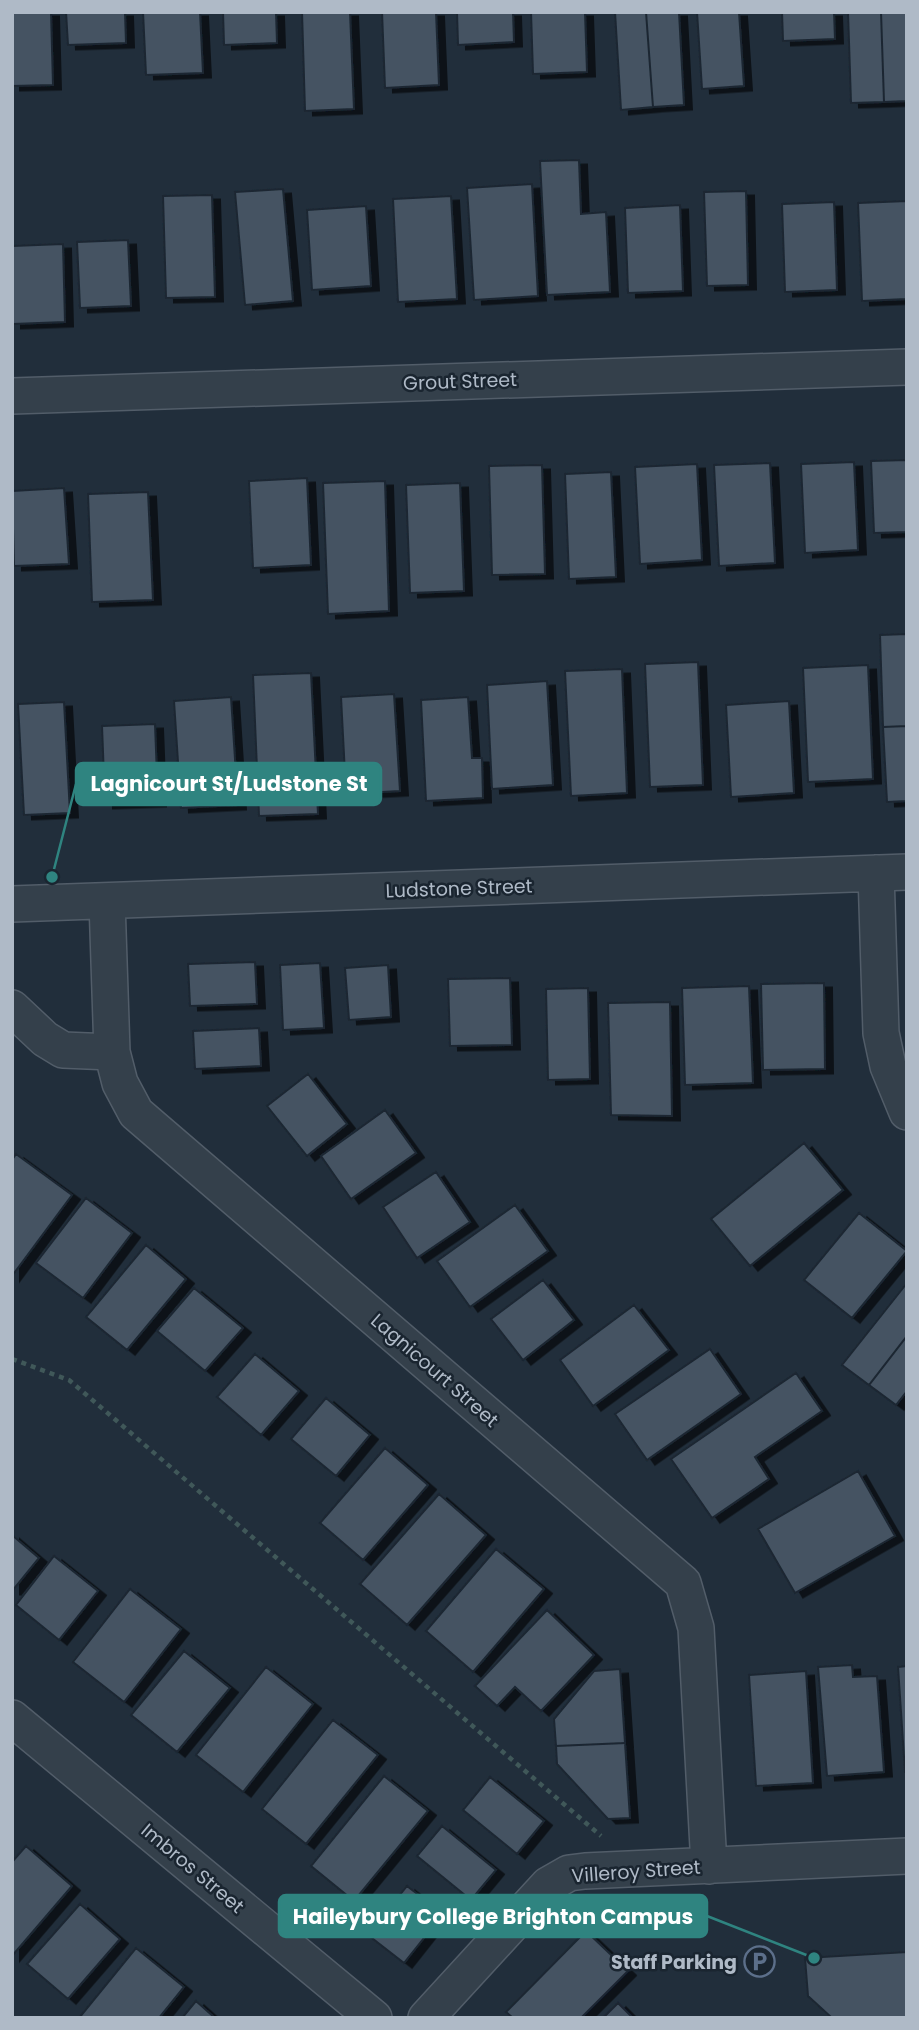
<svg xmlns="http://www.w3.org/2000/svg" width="919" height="2030" font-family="Poppins,sans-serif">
	<defs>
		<filter id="shadow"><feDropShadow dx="8" dy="4.5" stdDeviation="0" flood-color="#0009"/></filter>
	</defs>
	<rect width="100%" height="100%" fill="#212e3b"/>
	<path fill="#445362" stroke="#1c2732" stroke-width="2" filter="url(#shadow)" d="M12 12H51L53 85 12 86Z
		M66 12H125L126 43 68 45Z
		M143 12H200L203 73 146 75Z
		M223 12H276L277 43 224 45Z
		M302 12H350L354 109 305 111Z
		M382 12H436L439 85 385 88Z
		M457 12H513L514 42 458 45Z
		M531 12H585L587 72 533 74Z
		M615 12H646L653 107 621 110Z
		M646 12H679L684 105 653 107Z
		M697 12H739L744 86 702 89Z
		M782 12H834L835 39 783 41Z
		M848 12H881L884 102 851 103Z
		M881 12H907V101L884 102Z
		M579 160 581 214 606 212 610 292 547 295 540 161Z
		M532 184 538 296 474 300 467 188Z
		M283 189 293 301 245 305 235 192Z
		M746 191 748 285 707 286 704 192Z
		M212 195 215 297 166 298 163 196Z
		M451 196 457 299 398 302 393 199Z
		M907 201V299L862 301 858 203Z
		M834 202 837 290 785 292 782 204Z
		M680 205 683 291 628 293 625 208Z
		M366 206 371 286 312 290 307 210Z
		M128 240 131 306 80 308 77 242Z
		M63 244 65 322 13 324 12 246Z
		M907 460V532L874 533 871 461Z
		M854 462 858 550 805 553 801 464Z
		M770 463 775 563 719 566 714 465Z
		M697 464 702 560 640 564 635 467Z
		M542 465 545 574 492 575 489 466Z
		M611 472 616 577 569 579 565 474Z
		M307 478 311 565 253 568 249 481Z
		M385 481 389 611 328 614 323 483Z
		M460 483 464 591 410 593 406 485Z
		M64 488 69 564 14 566 12 491Z
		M148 492 153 600 92 602 88 494Z
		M907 634V726L883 727 880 635Z
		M698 662 703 785 650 787 645 664Z
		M868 665 873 779 808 782 803 668Z
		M622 669 627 793 571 796 565 671Z
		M311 673 318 814 259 816 253 675Z
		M547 681 553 785 492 789 487 685Z
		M394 694 400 791 346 794 341 697Z
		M231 697 238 805 181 808 174 701Z
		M468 697 472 758H482L483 798 426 801 421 700Z
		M789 701 794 793 731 797 726 705Z
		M64 702 70 813 24 815 18 704Z
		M155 724 158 802 105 804 102 726Z
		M907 726V801L887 802 883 727Z
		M255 962 257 1004 190 1006 188 964Z
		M320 963 324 1028 283 1030 280 965Z
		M388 965 391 1017 349 1020 345 968Z
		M510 978 512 1045 450 1046 448 979Z
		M824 983 825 1069 763 1070 761 984Z
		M749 986 753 1083 685 1085 682 988Z
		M588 988 590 1079 548 1080 546 989Z
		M670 1002 672 1116 611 1115 608 1003Z
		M259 1028 261 1066 195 1069 193 1031Z
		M308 1074 347 1124 307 1156 267 1106Z
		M385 1110 416 1153 351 1199 321 1156Z
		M804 1143 843 1190 750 1266 711 1219Z
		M16 1154 72 1195 12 1276V1160Z
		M436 1172 470 1222 417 1258 383 1207Z
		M86 1198 132 1233 83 1298 36 1263Z
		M515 1205 548 1251 470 1307 437 1261Z
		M859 1213 907 1251 852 1318 804 1280Z
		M146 1245 186 1279 127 1350 86 1317Z
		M543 1280 574 1320 523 1360 491 1319Z
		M907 1283V1336L869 1385 842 1365Z
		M194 1288 243 1328 205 1371 157 1331Z
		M634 1305 669 1350 593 1406 560 1360Z
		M907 1336V1391L896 1405 869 1385Z
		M710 1349 741 1394 647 1460 615 1414Z
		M255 1354 299 1391 261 1435 217 1397Z
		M796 1373 822 1411 755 1457 769 1479 712 1518 671 1459Z
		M326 1398 370 1435 336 1476 291 1439Z
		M385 1448 428 1485 363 1560 320 1523Z
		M858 1471 895 1536 795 1593 758 1529Z
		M439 1494 486 1535 407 1625 360 1584Z
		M12 1535 39 1558 13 1590H12Z
		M496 1549 544 1589 473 1672 426 1631Z
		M54 1556 98 1591 59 1640 16 1605Z
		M130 1589 181 1629 124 1702 73 1662Z
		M547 1610 594 1655 541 1711 515 1687 497 1706 475 1686Z
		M184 1651 230 1688 177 1752 131 1715Z
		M852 1665 853 1677 877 1676 884 1772 827 1776 818 1667Z
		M907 1666V1772H905L898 1667Z
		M266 1667 313 1704 243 1792 196 1755Z
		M620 1669 625 1743 556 1746 554 1719 594 1671Z
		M806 1671 813 1783 756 1786 749 1675Z
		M333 1720 378 1755 306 1844 262 1809Z
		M625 1743 630 1818 608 1819 557 1764 556 1746Z
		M384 1776 428 1811 354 1901 311 1866Z
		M490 1777 544 1821 517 1854 463 1810Z
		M442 1826 496 1870 471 1900 417 1856Z
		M26 1846 72 1886 12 1956V1862Z
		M407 1886 443 1914 404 1963 368 1935Z
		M80 1904 120 1939 68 1999 27 1964Z
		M586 1931 628 1971 581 2018H513L506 2012Z
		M136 1948 184 1987 159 2018H79Z
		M907 1952V2018H832L808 1996 805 1958Z
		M196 2001 215 2018H182Z
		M618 2003 633 2018H603Z"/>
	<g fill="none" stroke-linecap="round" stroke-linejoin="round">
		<defs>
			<path id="minor" d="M12 396 907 367
				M876 873 881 1033 888 1066 907 1112
				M107 901 112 1052 120 1083 136 1113 683 1583 696 1628 709 1866
				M12 904 907 872
				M12 1008 45 1039 63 1050 112 1052
				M12 1718 374 2018
				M426 2018 548 1885 569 1873 585 1871 907 1856"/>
		</defs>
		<use href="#minor" stroke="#525d69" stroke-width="38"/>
		<path stroke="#405859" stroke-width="4.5" stroke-dasharray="5 5" stroke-linecap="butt" d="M12 1359 69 1380 601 1836"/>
		<use href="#minor" stroke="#34404b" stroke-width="35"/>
	</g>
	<defs>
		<symbol id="parking-ring" viewBox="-11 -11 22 22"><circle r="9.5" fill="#1a2530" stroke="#5c6f8a" stroke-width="1.5"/><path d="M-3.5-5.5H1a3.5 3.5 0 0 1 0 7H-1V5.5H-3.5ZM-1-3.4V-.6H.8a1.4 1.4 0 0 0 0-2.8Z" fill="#5c6f8a"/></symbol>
	</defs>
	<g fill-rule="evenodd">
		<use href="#parking-ring" x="742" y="1944" width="35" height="35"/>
	</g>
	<g text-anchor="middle" stroke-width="5" stroke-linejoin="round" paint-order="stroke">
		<g font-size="19" fill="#afbac7" stroke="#1a2530">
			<text transform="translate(460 381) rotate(-2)" y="7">Grout Street</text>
			<text transform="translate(459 888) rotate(-2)" y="7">Ludstone Street</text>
			<text transform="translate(435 1370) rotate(41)" y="7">Lagnicourt Street</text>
			<text transform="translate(193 1868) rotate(40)" y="7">Imbros Street</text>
			<text transform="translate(636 1871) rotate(-4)" y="7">Villeroy Street</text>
		</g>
		<g font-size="19" font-weight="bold" fill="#afbac7" stroke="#1a2530" text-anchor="end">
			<text x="737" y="1969">Staff Parking</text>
		</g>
	</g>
	<path fill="none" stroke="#2f8480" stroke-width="2.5" d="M52 877L76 784M814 1958L707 1916"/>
	<g fill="#2f8480" stroke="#1a2530" stroke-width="2.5">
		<circle cx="52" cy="877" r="7"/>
		<circle cx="814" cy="1958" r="7"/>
	</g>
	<g fill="#2f8480" stroke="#2f8480" stroke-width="2.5">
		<rect x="76" y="763" width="305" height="42" rx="7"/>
		<rect x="279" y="1895" width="428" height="42" rx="7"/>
	</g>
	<g font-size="21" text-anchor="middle" font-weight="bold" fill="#fff">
		<text x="229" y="791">Lagnicourt St/Ludstone St</text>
		<text x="493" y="1924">Haileybury College Brighton Campus</text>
	</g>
	<rect width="919" height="2030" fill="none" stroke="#afbac7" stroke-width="28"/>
</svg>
